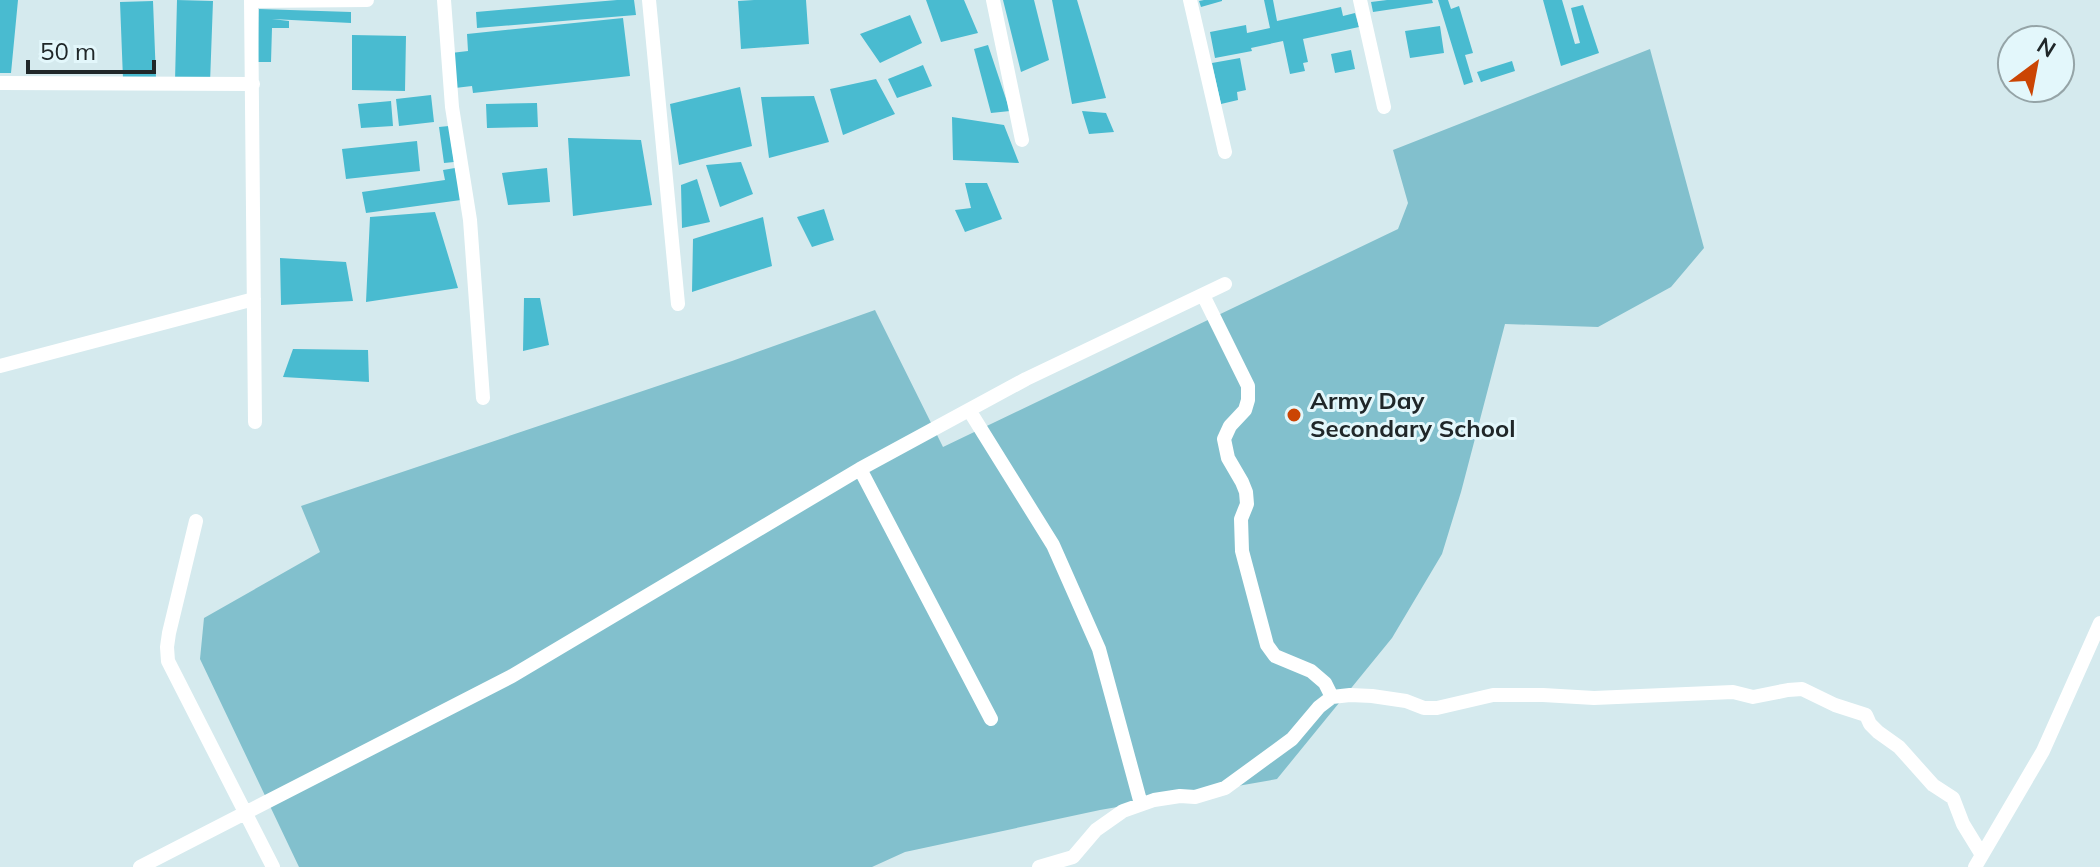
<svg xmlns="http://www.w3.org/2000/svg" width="2100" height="867" font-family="Mulish,sans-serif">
	<rect width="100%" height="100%" fill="#d5eaee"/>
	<path fill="#82c0cd" d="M1650 49 1704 248 1671 287 1598 327 1505 324 1461 492 1442 554 1392 638 1277 779 1100 810 905 852 872 867H299L200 659 204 618 320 552 301 506 732 361 875 310 943 447 1398 229 1408 203 1393 150Z"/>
	<path fill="#49bbd0" d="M0 0H18L11 73H0Z
		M177 0 213 1 210 83 175 81Z
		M617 0H634L636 15 477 28 476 12Z
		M754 0H806L809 44 741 49 738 1Z
		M926 0H964L978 33 941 42Z
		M1003 0H1034L1049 60 1021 72Z
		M1052 0H1077L1106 98 1072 104Z
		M1204 0H1222V1L1201 7 1199 1Z
		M1264 0H1273L1277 21 1341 7 1343 16 1355 13 1359 27 1303 39 1308 62 1303 63 1305 71 1290 74 1283 41 1251 48 1252 51 1215 58 1210 32 1246 25 1247 33 1270 28Z
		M1387 0H1432L1433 3 1373 12 1371 2Z
		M1438 0H1448L1451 9 1459 6 1473 53 1465 55 1473 82 1464 85Z
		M1543 0H1562L1575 44 1580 43 1571 8 1583 5 1599 53 1561 66Z
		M153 1 156 78 123 79 120 2Z
		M259 9 351 12V23L272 19 289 21V28H272L271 62H258Z
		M910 15 922 43 880 63 860 34Z
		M623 18 630 76 473 93 472 86 455 88 451 53 468 51 467 34Z
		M1440 26 1444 53 1410 58 1405 31Z
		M352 35 406 36 405 91 352 90Z
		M988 45 1010 111 991 113 974 49Z
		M1351 50 1355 69 1335 73 1331 54Z
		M1240 58 1246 90 1237 92 1238 100 1221 104 1212 63Z
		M1512 61 1515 71 1481 82 1477 72Z
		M923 65 932 86 897 98 888 79Z
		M876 79 895 114 843 135 830 89Z
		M740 87 752 146 679 165 670 104Z
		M431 95 434 122 399 126 396 99Z
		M814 96 829 142 769 158 761 97Z
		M391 101 393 126 361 128 358 104Z
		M537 103 538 127 487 128 486 104Z
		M1082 111 1106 113 1114 132 1089 134Z
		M952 117 1004 125 1019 163 953 160Z
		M449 126 454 162 444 163 439 127Z
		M568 138 641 140 652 205 573 216Z
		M417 141 420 171 346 179 342 149Z
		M741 162 753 194 720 207 706 165Z
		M455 168 461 200 366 213 362 192 445 180 443 170Z
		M547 168 550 202 508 205 502 173Z
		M697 179 710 222 682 228 681 185Z
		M965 183H987L1002 219 965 232 955 210 971 208Z
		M824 209 834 240 812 247 797 217Z
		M435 212 458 288 366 302 370 217Z
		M763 217 772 266 692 292 693 239Z
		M280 258 346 262 353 301 281 305Z
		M524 298H540L549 345 523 351Z
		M293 349 368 350 369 382 283 377Z"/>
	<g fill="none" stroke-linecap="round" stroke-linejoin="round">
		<path stroke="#fff" stroke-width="14" d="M251 0 255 422
			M444 0 452 107 470 220 483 398
			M649 0 678 304
			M993 0 1022 140
			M1190 0 1225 152
			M1360 0 1384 107
			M251 1 367 0
			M0 83 253 84
			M1203 295 1248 386V400L1245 410 1230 426 1224 439 1228 458 1242 482 1246 492 1247 504 1241 519 1242 551 1267 645 1275 656 1311 671 1325 683 1332 697
			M0 366 254 299
			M969 410 1053 545 1099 649 1141 804
			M860 469 991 719
			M196 521 169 633 167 647 168 661 273 867
			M140 867 512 676 860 469 1026 379 1225 284
			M1039 867 1073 857 1096 830 1123 811 1154 800 1180 796 1195 797 1225 788 1292 739 1319 707 1332 697 1350 695 1372 696 1406 701 1424 708H1437L1493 695H1543L1594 698 1733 692 1753 697 1788 690 1802 689 1835 705 1866 715 1870 724 1878 732 1899 747 1933 785 1953 798 1963 824 1982 855
			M1975 867 2043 751 2100 623"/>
	</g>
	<circle fill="#cb4504" stroke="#e3f7fb" stroke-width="3" cx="1294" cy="415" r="8"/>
	<g text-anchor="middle" stroke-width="6" stroke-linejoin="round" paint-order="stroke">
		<g font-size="24" font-weight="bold" fill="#202729" stroke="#e3f7fb" text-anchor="start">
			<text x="1310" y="409">Army Day<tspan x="1310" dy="28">Secondary School</tspan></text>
		</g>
	</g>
	<g transform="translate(2036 64) rotate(32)"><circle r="38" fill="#e3f7fb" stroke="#95a4a7" stroke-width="2"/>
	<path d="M0-6L14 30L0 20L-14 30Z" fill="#cb4504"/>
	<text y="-12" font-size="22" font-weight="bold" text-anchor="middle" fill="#202729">N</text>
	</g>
	<path d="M28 60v12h126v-12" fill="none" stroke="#202729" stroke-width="4"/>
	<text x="40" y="60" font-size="24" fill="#202729" stroke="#e3f7fb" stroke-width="6" paint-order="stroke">50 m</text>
</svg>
